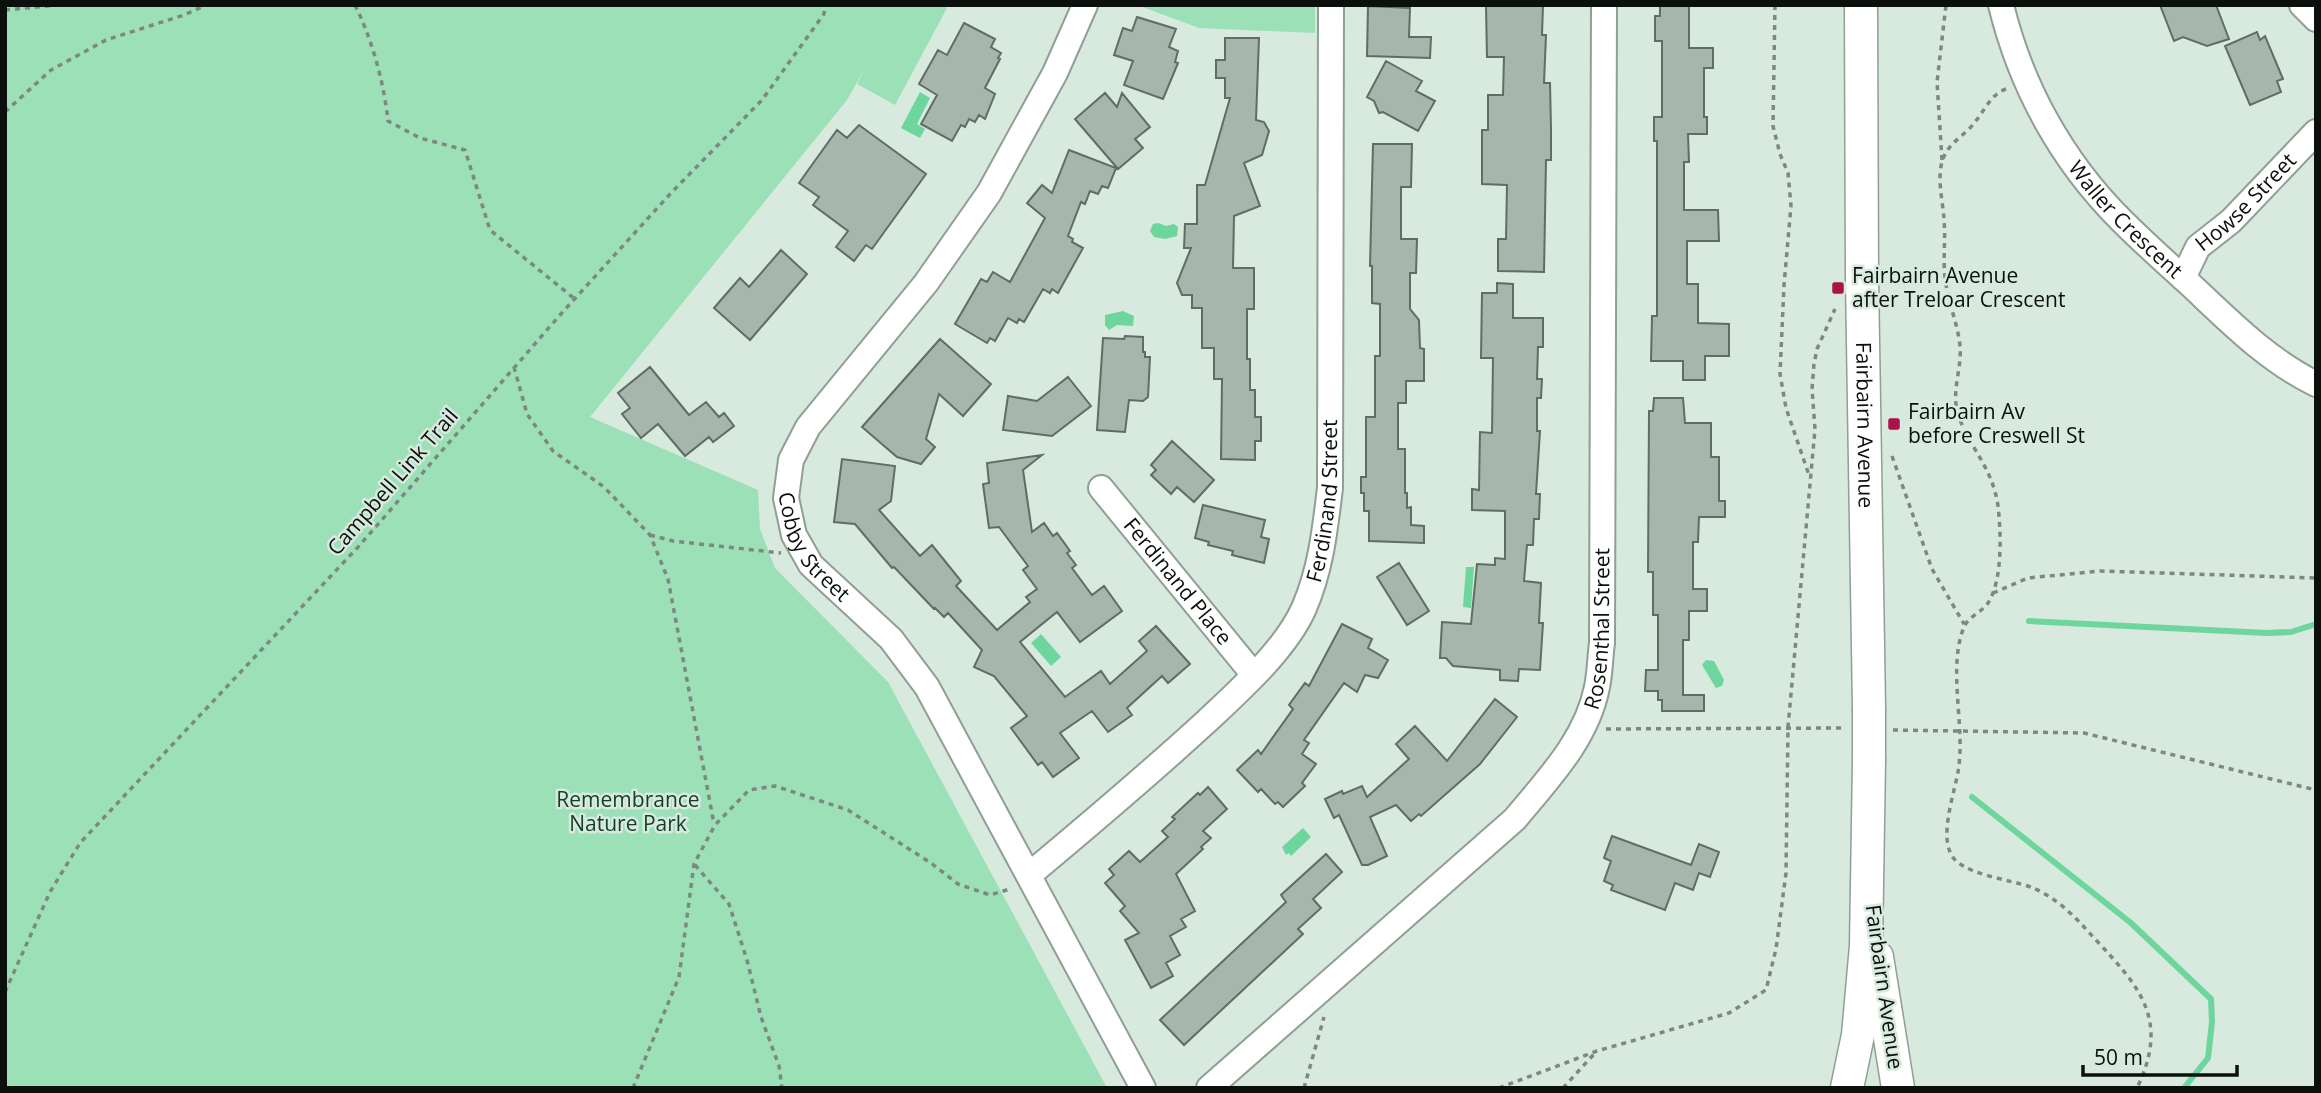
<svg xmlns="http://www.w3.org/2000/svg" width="2321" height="1093" font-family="'Open Sans',sans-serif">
	<rect width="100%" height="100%" fill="#d8e9de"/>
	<path fill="#9ce0b8" d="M5 5H942L947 8 895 105 857 84 866 66 847 100 590 417 758 490 760 529 775 568 888 682 1107 1088H5Z
		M1137 5H1315V33L1199 28Z"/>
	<path fill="#6dd69d" d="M920 92 930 98 917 124 925 129 920 138 901 128Z
		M1158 223 1166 226 1174 224 1178 227 1177 236 1165 239 1154 237 1150 231 1153 224Z
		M1123 311 1134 316 1133 326 1117 325 1109 330 1105 325V315Z
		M1466 567H1474L1471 608 1463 607Z
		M1041 634 1061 657 1051 666 1031 643Z
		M1706 660 1714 661 1724 680 1722 686 1716 688 1702 665Z
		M1303 828 1311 837 1291 856 1289 853 1286 855 1282 847Z"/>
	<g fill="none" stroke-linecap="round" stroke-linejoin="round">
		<path stroke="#6dd69d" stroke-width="6" d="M2029 621 2267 633 2291 632 2316 624
			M1972 797 2131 923 2211 999 2212 1022 2208 1058 2184 1088"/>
	</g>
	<path fill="#a6b6ac" stroke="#5f6d64" stroke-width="2" d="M1486 5 1543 6 1542 35H1546L1544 83H1550L1551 129V160H1546L1544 272 1498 271V239H1506L1507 185 1482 184V130H1488V95H1503L1504 57H1487Z
		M1660 5H1689V48H1713V68H1704V117H1707V134H1688L1689 162H1684V210H1718L1719 241H1687V284H1698V323L1729 324V356H1705V380H1683V361H1651L1652 316H1657V141H1654V117H1662V41H1655V16H1660Z
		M2160 5H2216L2229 39 2207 46 2183 37 2174 41Z
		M1368 6 1410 8 1409 37H1431L1430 58 1367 56Z
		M1137 17 1176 29 1169 47 1178 51 1175 62 1178 63 1163 99 1124 85 1133 61 1114 55 1123 28 1132 31Z
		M964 23 995 39 991 47 1001 53 998 58 1000 59 985 88 995 94 985 119 979 115 975 122 969 119 965 127 961 125 952 141 921 124 937 95 919 84 938 50 947 55Z
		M2257 32 2260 40 2265 36 2283 79 2277 81 2281 92 2250 105 2225 46Z
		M1225 38H1259L1256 120 1264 122 1269 131 1262 155 1244 163 1260 206 1234 216 1233 268H1254V309H1247V359H1250V390H1255V417H1261V441H1255V460L1221 459 1222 379H1214V348H1202V308H1192V295H1182L1177 283 1191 248H1184L1185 224H1197V185H1205L1230 98H1225V78H1216V60H1225Z
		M1386 61 1422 81 1416 91 1435 101 1418 131 1383 112 1379 113 1374 101 1367 97Z
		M1105 93 1117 107 1122 93 1150 127 1135 139 1143 148 1118 169 1075 119Z
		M859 125 926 174 872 249 866 245 854 261 836 247 848 231 813 205 819 197 799 183 837 130 847 138Z
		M1373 144H1412L1411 187H1401V239H1417L1416 273H1410V309L1419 320 1420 348 1424 349V381H1406V403H1398V449H1405V493H1407V508L1411 507V525L1424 526V543L1369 541V511H1364V493H1361V477H1366V417H1375V356H1380V304L1372 303V266H1370Z
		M1069 150 1116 168 1108 188 1102 186 1098 194 1090 191 1085 204 1081 202 1068 236 1073 239 1072 242 1083 248 1058 293 1052 289 1050 293 1043 289 1024 322 1019 319 1017 323 1008 318 995 341 990 338 987 343 955 324 981 279 987 282 993 272 1010 282 1045 218 1027 203 1042 185 1052 193Z
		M781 250 807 274 750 340 714 308 740 278 749 287Z
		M1497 283 1513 284V318H1543V347H1538L1537 379H1542L1541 398H1537V431H1540L1536 494H1540L1539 519H1534L1533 545H1527L1524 581 1541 583 1539 623H1543L1540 670 1519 669 1518 681 1500 680V670L1453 666 1446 658H1440L1442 622 1471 624 1477 564 1495 565V558L1505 559V511L1472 510V489L1479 490 1480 432 1492 433 1493 358H1481L1482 293H1497Z
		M1125 336 1143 337V352H1145V357H1150L1148 397 1143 401 1129 400 1125 432 1097 430 1103 338 1124 339Z
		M940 339 991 384 963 416 939 394 926 439 935 447 921 464 897 457 862 427Z
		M650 367 689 415 706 402 719 417 724 413 734 426 713 442 709 437 685 456 658 424 641 438 622 414 630 408 618 393Z
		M1068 377 1091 406 1052 436 1003 430 1008 396 1037 401Z
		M1654 398H1683L1685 423H1711V457H1719V501H1725V517H1699L1698 542H1693V589H1707V611H1689V640H1683V695H1704V711H1662V700H1658V691H1645L1646 670H1658V615H1653V572H1648L1649 411H1653Z
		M1172 441 1214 480 1194 502 1177 487 1171 494 1151 475 1156 470 1151 465Z
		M1042 455 1023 470 1032 532 1044 523 1053 536 1057 533 1070 551 1067 553 1076 565 1072 568 1092 595 1104 586 1122 611 1080 642 1057 612 1020 642 1065 697 1101 671 1110 684 1147 651 1139 641 1156 626 1190 664 1168 683 1162 676 1127 708 1132 715 1108 732 1092 711 1060 733 1079 758 1053 777 1042 762 1038 765 1011 728 1027 716 994 676 974 667 982 650 948 613 944 617 935 608 934 609 894 567 892 568 855 524 834 522 842 459 895 466 891 501 879 510 920 556 932 545 961 581 956 586 997 630 1030 602 1026 597 1037 589 1023 570 1028 566 999 527 989 528 983 484 989 483 987 463Z
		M1203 505 1265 520 1261 537 1269 539 1264 563 1232 555 1233 551 1208 545 1209 542 1195 538Z
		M1399 563 1429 611 1407 625 1377 577Z
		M1342 624 1372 639 1368 648 1388 660 1378 678 1365 675 1357 692 1344 683 1304 740 1309 743 1302 754 1316 764 1302 783 1305 786 1283 807 1278 802 1275 804 1261 789 1258 792 1237 770 1258 750 1261 754 1293 709 1289 705 1305 683 1309 686Z
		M1495 699 1517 717 1480 764 1421 816 1419 814 1411 821 1396 805 1370 817 1387 856 1368 865H1362L1339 815 1334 818 1325 799 1342 791 1343 794 1362 786 1367 797 1409 759 1396 744 1415 726 1447 761Z
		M1208 787 1227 809 1203 831 1211 838 1201 847 1203 849 1176 874 1195 911 1181 919 1186 927 1170 936 1180 955 1166 963 1173 976 1151 988 1125 940 1139 933 1120 911 1125 906 1105 883 1114 875 1109 869 1129 851 1140 862 1168 837 1162 831 1175 819 1172 817 1198 793 1200 795Z
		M1612 836 1691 865 1699 844 1719 852 1710 877 1699 873 1693 890 1675 883 1665 910 1611 890 1613 885 1604 881 1611 861 1604 858Z
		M1326 854 1342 872 1313 899 1321 908 1298 929 1303 934 1184 1045 1160 1020 1286 902 1281 895Z"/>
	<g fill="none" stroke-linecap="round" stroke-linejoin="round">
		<defs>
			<g id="minor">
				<path id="s1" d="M1085 5 1055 73 989 193 926 283 808 427 791 460 786 498 794 535 811 565 891 639 927 687 1143 1088"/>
				<path id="s2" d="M2001 5C2021 87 2062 161 2121 220 2145 244 2170 266 2195 289 2232 324 2269 361 2316 384"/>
				<path d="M2302 5 2316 19"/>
				<path id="s3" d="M2183 278 2198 247 2231 221 2316 132"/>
				<path id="s4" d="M1101 488 1254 675"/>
				<path id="s5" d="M1029 875C1089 825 1149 774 1207 721 1240 690 1286 649 1304 608 1321 569 1325 529 1330 488L1331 5"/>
				<path id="s6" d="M1209 1088 1515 819C1548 779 1587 739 1597 687 1600 673 1600 657 1602 643L1604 5"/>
			</g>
			<g id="major">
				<path id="s7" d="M1861 5 1862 280 1869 708"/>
				<path d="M1877 957 1898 1088"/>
				<path d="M1847 1088 1858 1035 1866 946 1869 761"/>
			</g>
		</defs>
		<use href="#minor" stroke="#8f9f95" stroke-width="28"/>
		<use href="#major" stroke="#8f9f95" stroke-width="35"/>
		<path stroke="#7c8881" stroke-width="3.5" stroke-dasharray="5 5" stroke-linecap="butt" d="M355 5C372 39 384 83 388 121L420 138 465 150 490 230 576 300
			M1775 5 1773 126 1780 154 1788 173 1791 206 1784 285 1780 374 1786 408 1810 478
			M5 10 58 5
			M2006 89C1991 94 1985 110 1975 122 1967 133 1954 140 1947 151 1934 170 1943 199 1944 220 1946 241 1942 263 1946 284 1949 305 1958 325 1960 346 1962 367 1952 390 1957 410 1966 445 1992 464 1998 506 2001 532 2003 580 1988 603 1982 612 1968 617 1964 627 1947 668 1966 728 1958 772 1954 794 1941 831 1950 852 1958 875 2012 879 2033 888 2059 899 2077 919 2095 939 2140 987 2170 1020 2137 1088
			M5 112 51 70 106 40 184 15 206 5
			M1942 160 1937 82 1946 5
			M514 367 527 414 553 451 604 487 650 535 668 579 714 824
			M1892 456 1932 569 1964 624
			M650 535 673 541 781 553
			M1993 593 2028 578 2100 571 2316 578
			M1606 729 1843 728
			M1893 730 2084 733 2316 790
			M695 865 729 904 747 960 761 1017 779 1066 782 1088
			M5 992 50 892 80 843 359 546 560 315 671 193 762 100 824 14 825 5
			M633 1088 679 977 694 864 715 825 749 790 775 786 848 810 931 863 958 884 990 895 1010 889
			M1304 1088 1324 1017
			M1499 1088 1597 1051 1729 1013 1766 990 1776 949 1786 873 1788 727 1815 429 1812 389 1814 364 1817 349 1835 309
			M1563 1088 1595 1053"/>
		<use href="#minor" stroke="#fff" stroke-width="24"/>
		<use href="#major" stroke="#fff" stroke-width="32"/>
		<defs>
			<path id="major-bridge" d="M1869 708V761"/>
		</defs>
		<use href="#major-bridge" stroke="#8f9f95" stroke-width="35" stroke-linecap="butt"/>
		<use href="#major-bridge" stroke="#fff" stroke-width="32"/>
	</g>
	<g fill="#a81349" stroke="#d8e9de" stroke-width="2.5">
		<rect x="1831" y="281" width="14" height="14" rx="3.5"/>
		<rect x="1887" y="417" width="14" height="14" rx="3.5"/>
	</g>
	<g text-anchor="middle" stroke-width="5" stroke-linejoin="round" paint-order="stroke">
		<g font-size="21" fill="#0b100d" stroke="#d8e9de">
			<text dy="7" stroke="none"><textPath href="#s3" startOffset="100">Howse Street</textPath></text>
			<text dy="7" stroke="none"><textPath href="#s2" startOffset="252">Waller Crescent</textPath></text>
			<text dy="7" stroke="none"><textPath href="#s7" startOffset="420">Fairbairn Avenue</textPath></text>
			<text transform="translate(393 482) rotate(-49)" y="7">Campbell Link Trail</text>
			<text dy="7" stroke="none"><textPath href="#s5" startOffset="495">Ferdinand Street</textPath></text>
			<text dy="7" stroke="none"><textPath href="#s1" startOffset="640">Cobby Street</textPath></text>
			<text dy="7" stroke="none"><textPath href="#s4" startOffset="121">Ferdinand Place</textPath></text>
			<text dy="7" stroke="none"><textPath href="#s6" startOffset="623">Rosenthal Street</textPath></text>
			<text transform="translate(1884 987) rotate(82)" y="7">Fairbairn Avenue</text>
		</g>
		<g font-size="21" fill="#0b100d" stroke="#d8e9de" text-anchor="start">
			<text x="1852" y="283">Fairbairn Avenue<tspan x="1852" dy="24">after Treloar Crescent</tspan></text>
			<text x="1908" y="419">Fairbairn Av<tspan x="1908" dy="24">before Creswell St</tspan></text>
		</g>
		<g font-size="21" fill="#113e28" stroke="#d8e9de">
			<text x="628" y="807">Remembrance<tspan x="628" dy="24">Nature Park</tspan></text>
		</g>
	</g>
	<rect width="2321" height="1093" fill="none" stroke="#0b100d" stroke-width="14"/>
	<path d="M2083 1065v10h154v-10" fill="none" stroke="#0b100d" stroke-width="3.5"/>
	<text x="2094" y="1065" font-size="21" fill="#0b100d" stroke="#d8e9de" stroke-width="5" paint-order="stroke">50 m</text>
</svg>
